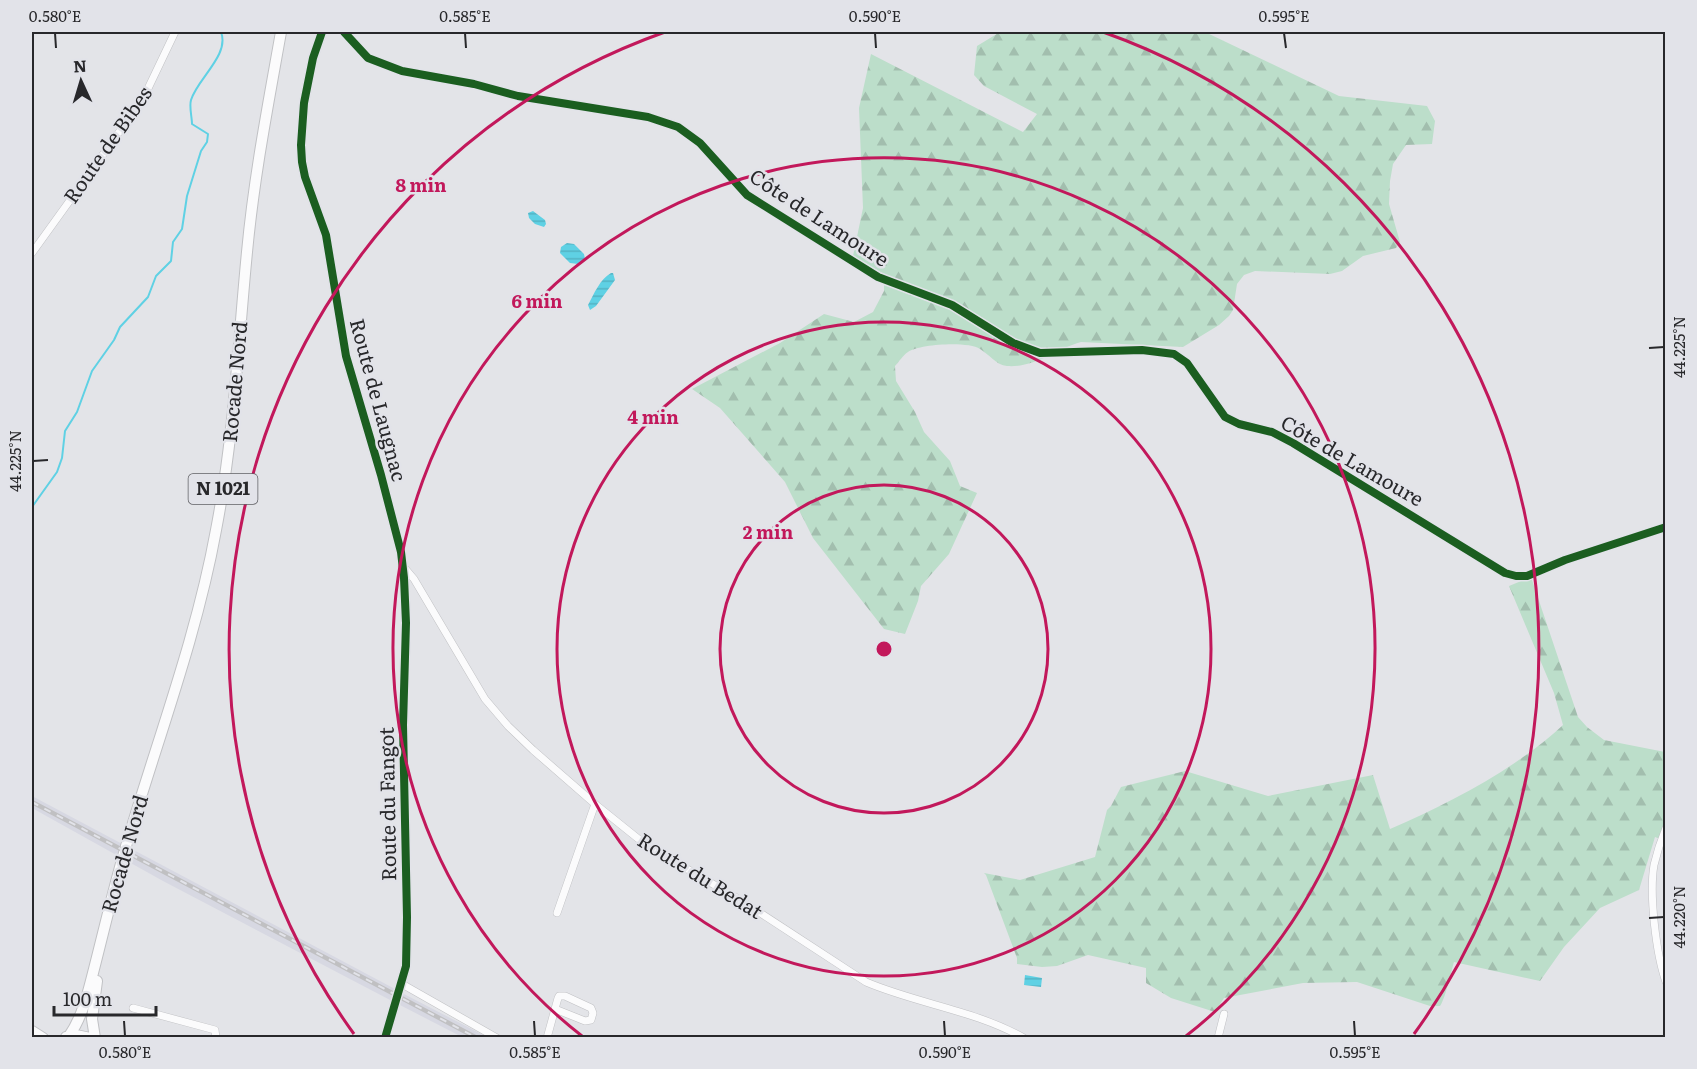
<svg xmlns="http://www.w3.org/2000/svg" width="1697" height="1069" font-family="Literata,serif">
	<defs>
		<pattern id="forest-firs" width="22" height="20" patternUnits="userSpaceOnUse" patternTransform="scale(1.5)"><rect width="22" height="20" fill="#bcdeca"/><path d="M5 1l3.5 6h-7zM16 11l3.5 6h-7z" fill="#a2beae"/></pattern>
		<pattern id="water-rules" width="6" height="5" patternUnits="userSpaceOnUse" patternTransform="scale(1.5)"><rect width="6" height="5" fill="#5fd1e4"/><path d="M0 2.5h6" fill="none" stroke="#53b3c4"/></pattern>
	</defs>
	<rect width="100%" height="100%" fill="#e3e4e8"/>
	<path fill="#d7d8e2" d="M32 796 395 989 392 1001 163 881 32 808Z
		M402 993 487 1037H462L398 1004Z"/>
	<path fill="url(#forest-firs)" d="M1000 32H1205L1339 96 1427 106 1435 121 1432 144 1406 145 1393 164 1390 181 1389 204 1400 242 1396 248 1363 256 1342 271 1330 274 1255 271 1244 275 1237 284 1233 310 1229 316 1219 325 1183 347 1081 342C1056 349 1035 368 1007 366 996 365 989 354 980 349 968 341 920 344 908 352 903 355 899 362 895 366L896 381 915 412 924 432 950 461 960 486 977 493 949 554 921 586 918 601 905 634 884 629 813 538 785 482 720 408 692 389 780 343 824 314 854 322 873 312 884 291V274L853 256 863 208 859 108 871 54 1023 132 1037 114 984 86 974 75 977 46Z
		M1531 577 1578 717 1587 727 1604 740 1665 752V841L1655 837 1639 890 1600 908 1564 947 1540 981 1454 962C1451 972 1445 1000 1440 1006H1430L1357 982 1303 983 1224 998 1215 1012 1171 998 1146 983V968L1088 955 1057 966 1042 967 1017 964V958L986 875 984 873 1020 880 1095 857 1107 810 1111 806 1121 787 1185 771 1268 796 1373 775 1390 829C1448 804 1516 769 1563 725L1554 693 1509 586Z"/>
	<path fill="url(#water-rules)" d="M533 211 545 220 546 224 544 227 535 224 529 218 528 213Z
		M567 243 574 244 584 254 585 259 578 264 570 263 560 253 561 247Z
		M611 273H613L615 280 596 306 590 310 588 305C594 294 600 279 611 273Z
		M1025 975 1042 978 1041 987 1024 985Z"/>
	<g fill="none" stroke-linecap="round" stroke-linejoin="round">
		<path stroke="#5fd1e4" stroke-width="2" d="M32 507 57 472 62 458 65 431 77 412 92 371 114 340 120 327 148 297 156 276 171 261 173 242 182 229 187 196 201 151 207 142 208 134 192 124C192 117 189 107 191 100 197 79 230 55 221 32"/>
		<defs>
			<path id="street" d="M344 32 368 58 402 71 474 84 518 96 648 117 678 127 700 143 747 195 878 277 952 305 1013 343 1040 353 1142 350 1174 354 1187 363 1225 417 1239 424 1272 432 1293 443 1505 573 1516 576H1527L1565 560 1666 527
				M32 253 143 99 175 32
				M403 566 414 579 485 699 508 726 533 750 595 804 646 845 742 901 866 982C918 1004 974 1010 1024 1038
				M1666 828C1661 840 1657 852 1654 865 1649 894 1656 954 1666 982
				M557 913 595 804
				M402 984 497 1038
				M133 1008 215 1030 216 1038
				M547 1038 558 998 559 996H565L591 1008 593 1013 591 1020 585 1021 555 1009
				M1218 1038 1224 1014"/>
			<path id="secondary" d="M322 32 313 58 304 103 301 145 302 162 305 177 326 235 346 356 381 475 401 552 404 578 406 623 403 725 407 917 406 966 385 1038"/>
			<path id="primary" d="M32 1031 43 1038
				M69 1036C83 1016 88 992 94 969 104 930 113 891 124 853 155 746 196 640 216 530 234 437 238 345 247 252 254 177 268 105 281 32
				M66 1037 76 1035 90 1038
				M95 1038 92 1019 97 981"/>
		</defs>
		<use href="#street" stroke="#c0c1c4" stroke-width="8"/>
		<use href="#secondary" stroke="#c0c1c4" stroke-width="10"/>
		<use href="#primary" stroke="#c0c1c4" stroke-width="12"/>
		<use href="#street" stroke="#fbfbfc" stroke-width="7"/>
		<use href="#secondary" stroke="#fbfbfc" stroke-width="9"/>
		<use href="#primary" stroke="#fbfbfc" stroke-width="10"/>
		<defs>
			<path id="rail" d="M32 802 477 1038"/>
		</defs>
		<use href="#rail" stroke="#c0c0c2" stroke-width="4.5"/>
		<use href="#rail" stroke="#e2e3e9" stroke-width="2" stroke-dasharray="7" stroke-linecap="butt"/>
		<defs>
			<path id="cycleway" d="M322 32 313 58 304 103 301 145 302 162 305 177 326 235 346 356 381 475 401 552 404 578 406 623 403 725 407 917 406 966 385 1038
				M344 32 368 58 402 71 474 84 518 96 648 117 678 127 700 143 747 195 878 277 952 305 1013 343 1040 353 1142 350 1174 354 1187 363 1225 417 1239 424 1272 432 1293 443 1505 573 1516 576H1527L1565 560 1666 527"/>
		</defs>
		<use href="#cycleway" stroke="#e2e3e9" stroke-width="11"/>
		<use href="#cycleway" stroke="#1b5e20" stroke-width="8"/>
	</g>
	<path fill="none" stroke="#28282b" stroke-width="2" d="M55 33 56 48M465 33 466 48M875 33 876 48M1284 33 1286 48M1649 348 1664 347M33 461 48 460M1649 918 1664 917M124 1021 125 1036M534 1021 535 1036M944 1021 945 1036M1354 1021 1355 1036"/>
	<g fill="none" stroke="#c2185b" stroke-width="3">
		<circle cx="884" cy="649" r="164"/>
		<circle cx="884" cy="649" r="327"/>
		<path d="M582 1036A491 491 0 1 1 1186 1036"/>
		<path d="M354 1034A655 655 0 0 1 665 32M1103 32A655 655 0 0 1 1414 1034"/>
	</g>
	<g text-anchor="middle" stroke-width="5" stroke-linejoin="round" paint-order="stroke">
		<rect fill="#e2e3e9" stroke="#606064" stroke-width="1.5" x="188.5" y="474" width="69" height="30" rx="4.5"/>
		<g font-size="18" font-weight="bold" fill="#28282b">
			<text x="223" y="495">N 1021</text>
		</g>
		<g font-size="20" fill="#28282b" stroke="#e2e3e9">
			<text transform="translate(108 145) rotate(-55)" y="7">Route de Bibes</text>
			<text transform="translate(819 218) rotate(33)" y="7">Côte de Lamoure</text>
			<text transform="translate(235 382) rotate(-85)" y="7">Rocade Nord</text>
			<text transform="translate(378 400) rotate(75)" y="7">Route de Laugnac</text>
			<text transform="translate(1352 461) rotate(30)" y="7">Côte de Lamoure</text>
			<text transform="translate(388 804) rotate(-91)" y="7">Route du Fangot</text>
			<text transform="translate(125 854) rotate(-74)" y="7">Rocade Nord</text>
			<text transform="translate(700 876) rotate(32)" y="7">Route du Bedat</text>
		</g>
	</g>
	<circle cx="884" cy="649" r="9" fill="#c2185b" stroke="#e2e3e9" stroke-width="3"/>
	<g font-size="18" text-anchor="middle" font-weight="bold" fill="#c2185b" stroke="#e2e3e9" stroke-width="5" stroke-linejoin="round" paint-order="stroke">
		<text x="421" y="192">8 min</text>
		<text x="537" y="308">6 min</text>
		<text x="653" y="424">4 min</text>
		<text x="768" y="539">2 min</text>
	</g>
	<rect width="1697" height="1069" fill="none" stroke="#e2e3e9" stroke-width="66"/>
	<g transform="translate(81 81) rotate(356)" stroke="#e2e3e9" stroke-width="4.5" paint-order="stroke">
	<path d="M0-4.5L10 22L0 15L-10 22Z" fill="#28282b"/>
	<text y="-9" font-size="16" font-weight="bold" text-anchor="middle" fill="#28282b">N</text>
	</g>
	<path d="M54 1006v9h102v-9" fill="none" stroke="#28282b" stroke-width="3"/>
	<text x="63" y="1006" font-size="18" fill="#28282b" stroke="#e2e3e9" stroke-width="4.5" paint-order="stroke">100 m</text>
	<rect x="33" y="33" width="1631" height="1003" fill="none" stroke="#28282b" stroke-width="2"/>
	<g font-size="15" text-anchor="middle" fill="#28282b">
		<text x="55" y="22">0.580°E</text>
		<text x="465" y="22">0.585°E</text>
		<text x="875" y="22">0.590°E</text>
		<text x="1284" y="22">0.595°E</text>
		<text transform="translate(1680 347) rotate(-90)" y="5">44.225°N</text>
		<text transform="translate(16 461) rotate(-90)" y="5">44.225°N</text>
		<text transform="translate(1680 917) rotate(-90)" y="5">44.220°N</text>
		<text x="125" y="1058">0.580°E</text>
		<text x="535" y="1058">0.585°E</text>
		<text x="945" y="1058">0.590°E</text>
		<text x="1355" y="1058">0.595°E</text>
	</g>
</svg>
